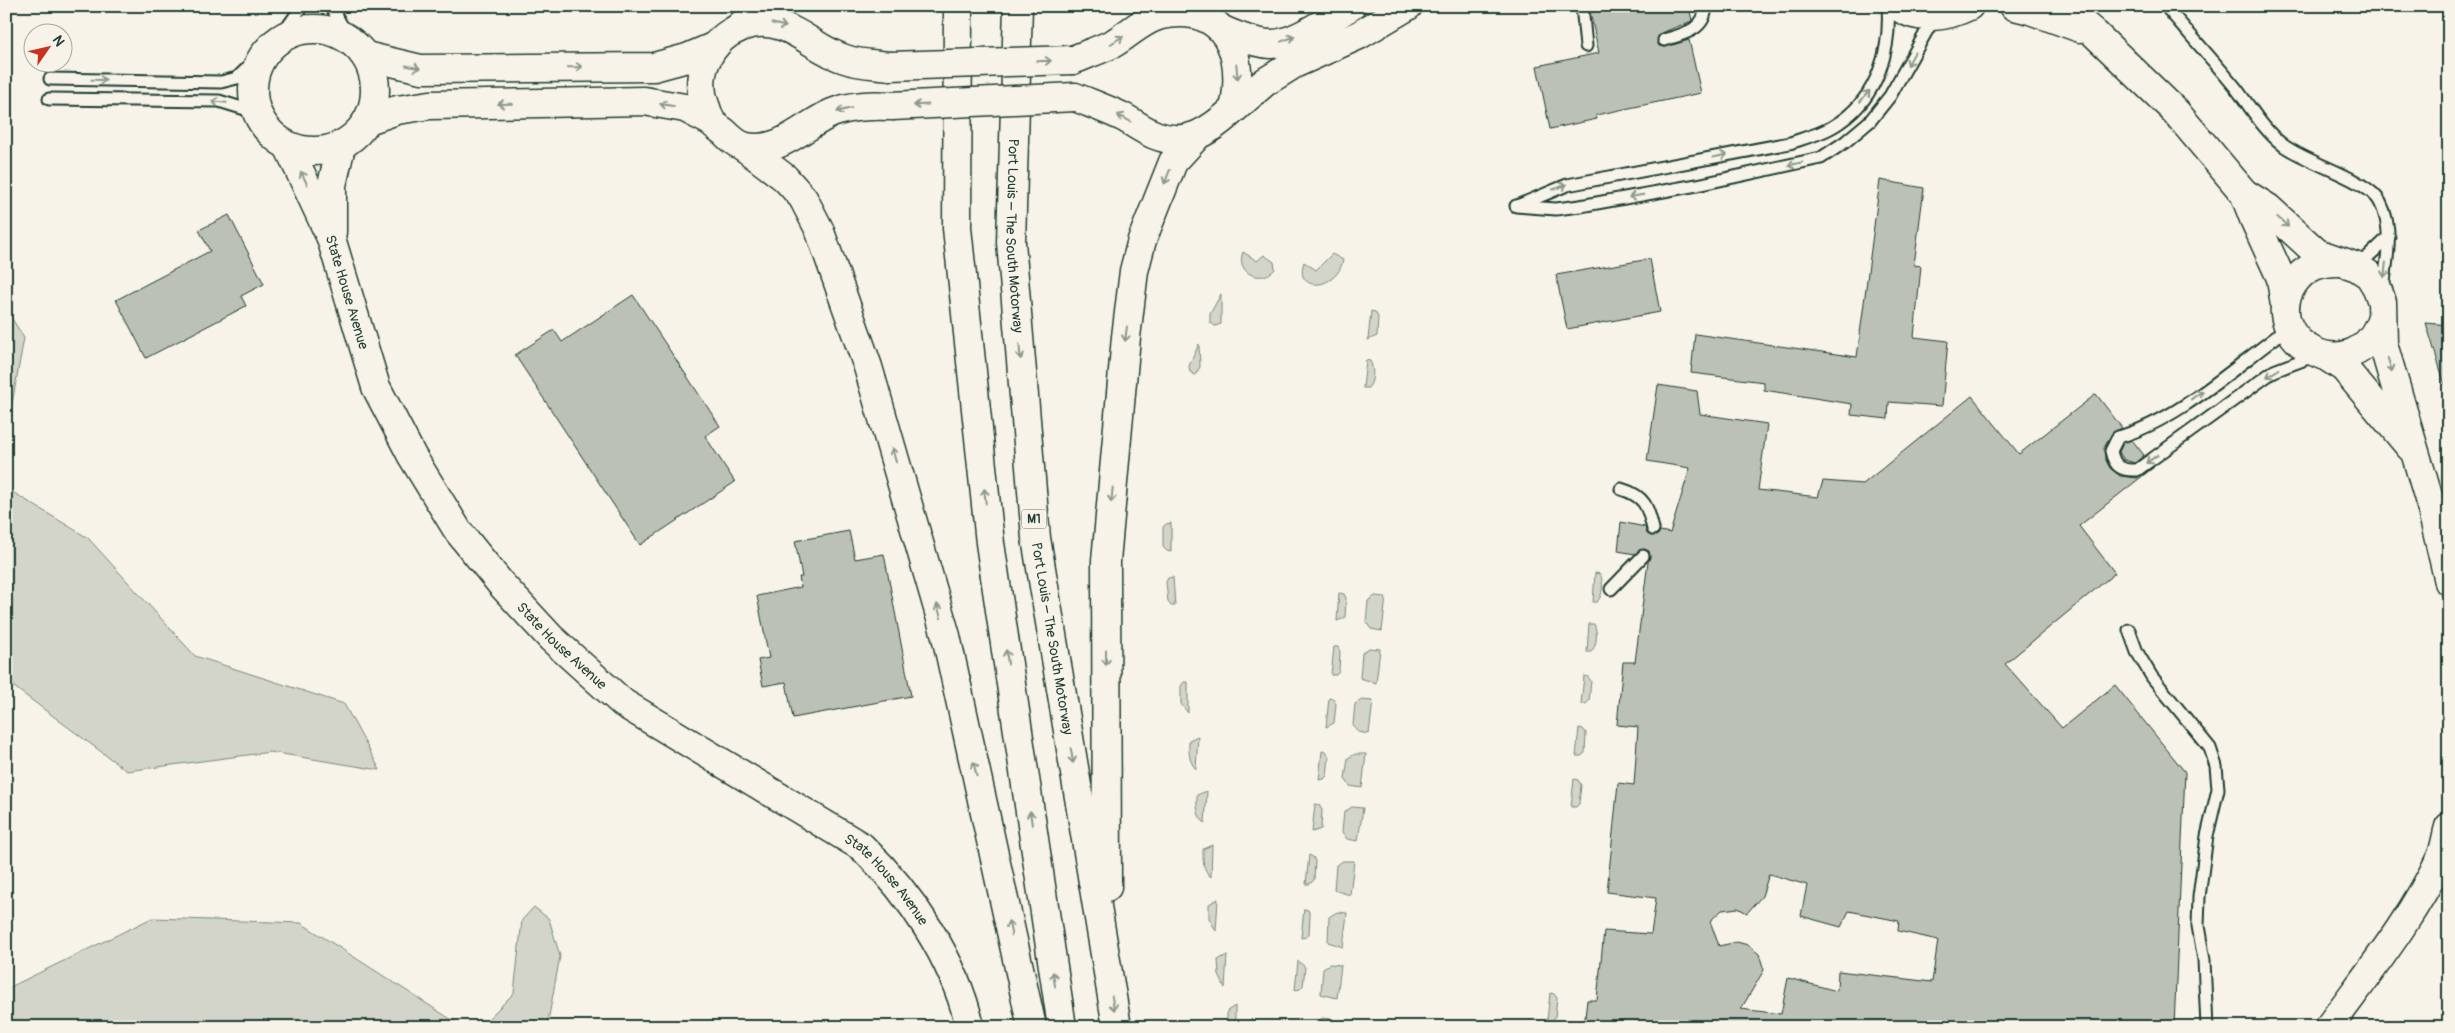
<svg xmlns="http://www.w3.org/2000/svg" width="2455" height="1033" font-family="Pangolin,sans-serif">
	<rect width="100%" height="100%" fill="#f7f3e8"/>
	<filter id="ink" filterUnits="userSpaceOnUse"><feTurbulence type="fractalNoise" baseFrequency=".02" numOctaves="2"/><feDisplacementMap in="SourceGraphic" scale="10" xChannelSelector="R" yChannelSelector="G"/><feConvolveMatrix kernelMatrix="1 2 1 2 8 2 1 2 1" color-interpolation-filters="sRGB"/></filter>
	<g filter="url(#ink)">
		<path fill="#d3d5ca" stroke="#79897f" d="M1243 252 1257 261 1264 255 1274 262 1275 269C1261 285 1235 273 1243 252Z
			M1332 254 1343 260C1337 291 1293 293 1304 262L1316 270Z
			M1221 294V324L1215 326 1210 322V314Z
			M6 309 24 338 6 437Z
			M1371 311 1375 312 1378 317 1377 336 1368 340Z
			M1199 344 1200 367 1195 375 1190 372 1189 366Z
			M1366 360 1370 361C1374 368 1374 382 1368 388H1363Z
			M6 488 88 538 195 656 344 704 380 770 270 752 127 771 6 681Z
			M1171 523V552L1167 551 1163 547V527L1166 524Z
			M1595 573 1600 574C1604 581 1603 596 1597 602H1593Z
			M1173 577 1175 606H1171L1168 602 1166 582 1168 578Z
			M1339 593 1344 594 1346 598 1345 618 1337 621Z
			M1375 596 1386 597 1382 631 1371 629 1366 622 1368 601Z
			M1589 624H1594C1598 632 1597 646 1591 652H1587Z
			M1334 647H1338L1340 652 1339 671 1336 675H1331Z
			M1369 648 1380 649 1376 683 1360 678 1362 653Z
			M1584 676 1588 677 1591 681 1589 701 1586 704H1581Z
			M1184 682H1188V713L1181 704V686Z
			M1329 698 1333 699 1336 704 1334 723 1326 727Z
			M1362 700 1373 701 1369 734 1358 732 1353 725 1355 704Z
			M1579 728 1583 729 1586 733 1585 753 1581 756H1576Z
			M1198 736 1196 769C1188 761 1189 751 1189 740Z
			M1322 751 1326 752 1329 757 1327 776 1324 779 1319 780Z
			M1355 754H1366L1362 788 1350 786 1345 779 1348 758Z
			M1574 779 1578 780 1581 785 1579 804 1576 807H1571Z
			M1207 791 1205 823C1196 816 1197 806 1197 795Z
			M1315 804 1319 805 1322 810 1321 829 1312 832Z
			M1352 807 1363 808 1358 841 1347 839 1342 832 1344 812Z
			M1212 845 1211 877C1202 869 1203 860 1203 849Z
			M1309 855 1313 857 1315 861 1314 880 1310 884H1306Z
			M1343 861H1354L1350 895 1334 890 1336 865Z
			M1218 899 1216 931 1209 918V904Z
			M534 907 549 919 560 956 547 1027H480L514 993 522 920Z
			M1304 909 1308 910 1310 915 1309 934 1306 937 1301 938Z
			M1337 912 1347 913 1343 947 1328 942 1329 917Z
			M152 918 301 923 463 1027H6V989Z
			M1227 955 1225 988 1219 975 1218 960Z
			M1298 961 1305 967 1303 986 1300 989 1295 990Z
			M1330 964 1341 965 1337 998 1321 994 1323 968Z
			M1550 993 1554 994 1557 998 1555 1017 1552 1021H1547Z
			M1235 1006V1027H1227V1011Z
			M1323 1018 1333 1019 1332 1027H1315V1022Z"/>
		<path fill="#bbc1b6" stroke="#1f3d34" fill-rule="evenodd" d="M1615 6H1689L1692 21 1661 33 1657 42 1659 46 1666 47 1689 40 1701 93 1596 115 1597 119 1550 129 1537 66 1599 53 1590 12Z
			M1880 180 1924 188 1914 265 1921 266 1914 337 1948 341 1942 406 1889 402 1888 419 1851 415 1852 404 1764 390V382L1691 373 1695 334 1857 357Z
			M229 215 264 284 241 296 246 306 146 358 116 300 210 251 199 230Z
			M1650 259 1660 312 1567 329 1556 275Z
			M633 295 720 426 705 436 735 482 640 545 515 355 554 330 562 342Z
			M2426 323 2449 325V384L2445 385Z
			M1658 385 1697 391 1700 414 1767 424 1758 490 1818 497 1823 481 1863 484 1972 396 2019 454 2096 394 2122 428 2112 433 2104 448 2105 458 2110 468 2120 476 2137 478 2154 467 2079 526 2115 573 2005 664 2062 728 2115 685 2185 772 2174 1027H1584L1587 1000H1597L1604 931 1651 934 1656 898 1607 892 1618 783 1634 785 1638 727 1617 725 1623 662H1635L1648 562 1650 557 1649 551 1644 549 1635 554 1618 551 1621 522 1645 527 1647 534 1651 536 1658 535 1660 531 1670 533 1690 468 1647 461ZM1769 874 1807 885 1801 916 1841 927 1849 911 1899 921 1898 931 1938 940 1932 982 1838 971 1837 991 1788 978 1781 1014 1741 1009 1764 970 1759 954 1748 945 1737 942 1719 946 1710 921 1722 910 1738 908 1747 913 1762 896Z
			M2132 440 2144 455 2135 463 2124 460 2119 452 2123 443Z
			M849 531 855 559 884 554 911 696 793 718 786 682 763 686 758 660 769 658 757 596 801 587 799 577H802L795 541Z"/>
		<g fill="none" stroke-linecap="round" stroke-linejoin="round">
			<defs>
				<path id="lane" d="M331 6 349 39
					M1582 6 1586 46
					M2168 9C2190 35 2213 60 2235 87 2250 106 2263 130 2283 145 2306 163 2368 179 2380 202 2394 229 2387 259 2383 288
					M280 38 302 6
					M1664 40C1684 34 1705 30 1706 6
					M50 79 221 82 237 78 260 56
					M49 99 219 101 245 109 263 121
					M1516 206 1556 209 1580 206 1697 185 1821 158 1845 142 1870 121 1890 96 1934 18
					M1517 206 1567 185 1790 143C1807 137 1825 133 1840 122 1878 96 1891 50 1888 6
					M2357 267 2389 237
					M2288 324 2275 338C2229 372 2174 422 2118 437L2111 451C2114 466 2121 471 2137 470L2274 371 2316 355
					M1621 489C1645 496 1648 507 1653 529
					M1611 589 1643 556
					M2129 630 2137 652 2152 677 2210 748 2216 766 2218 789 2207 836 2199 897 2198 926 2204 960 2207 1027"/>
				<g id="secondary">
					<path d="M1897 6C1919 22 1947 17 1969 6"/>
					<path d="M2014 6 2030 10 2080 28"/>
					<path d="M2062 6 2095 34 2175 111 2244 193 2268 208 2317 253 2357 267 2369 275 2377 288 2382 302 2383 344 2431 506 2449 582"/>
					<circle cx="314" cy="90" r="61"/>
					<path d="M1225 31C1239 37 1254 43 1270 44 1294 45 1330 18 1351 6"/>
					<path d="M366 56 421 69 654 67 687 58 715 46"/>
					<path d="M1073 60C1085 55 1099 50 1112 44 1128 35 1143 19 1161 15 1227 2 1246 55 1234 109 1211 130 1187 148 1155 135 1145 131 1135 124 1125 118 1109 110 1092 104 1075 97"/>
					<path d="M890 66C875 64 859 64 845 59 812 49 789 16 751 24 714 33 692 69 705 105 707 110 709 118 712 122 715 126 720 129 724 132 730 138 737 145 746 147 780 154 804 125 832 113 851 105 872 105 892 106"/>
					<path d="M1234 109 1265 82 1294 64 1359 35 1408 6"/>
					<path d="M368 120 397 110 430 105 644 101 685 108 712 122"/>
					<path id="s1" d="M288 146 331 238 376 387 412 456 458 531 501 584 551 638 623 703 862 847C911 894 955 960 970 1027"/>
					<path d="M2244 193 2254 219 2281 278 2285 306"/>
					<path d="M332 232V185L341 146"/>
					<path d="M2343 262C2322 261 2305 266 2293 284 2256 341 2356 396 2382 317"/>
					<path d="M2327 357 2344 368 2410 447"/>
					<path d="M2329 1027C2368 973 2413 918 2441 857 2445 848 2446 837 2449 827"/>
				</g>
				<g id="highway">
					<path d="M958 6 957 228 990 543 1062 1027"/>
					<path id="s2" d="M1018 6 1011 242 1036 538 1117 1027"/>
					<path d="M1188 6 1191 13"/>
					<path d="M737 29 762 6"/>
					<path d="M744 147 785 178 803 198 819 229 868 367 946 636 1032 1027"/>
					<path d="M1107 887 1106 561 1126 337 1134 271 1142 240 1173 162 1195 138"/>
				</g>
			</defs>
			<use href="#lane" stroke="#1f3d34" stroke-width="15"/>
			<use href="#secondary" stroke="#1f3d34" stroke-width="31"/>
			<use href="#highway" stroke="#1f3d34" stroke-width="31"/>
			<use href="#lane" stroke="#f7f3e8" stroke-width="11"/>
			<use href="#secondary" stroke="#f7f3e8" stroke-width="28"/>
			<use href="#highway" stroke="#f7f3e8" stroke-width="28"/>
			<defs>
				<path id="secondary-bridge" d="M890 66 1073 60
					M892 106 1075 97"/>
			</defs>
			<use href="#secondary-bridge" stroke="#1f3d34" stroke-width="31" stroke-linecap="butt"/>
			<use href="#secondary-bridge" stroke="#f7f3e8" stroke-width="28"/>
		</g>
		<defs><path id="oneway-shaft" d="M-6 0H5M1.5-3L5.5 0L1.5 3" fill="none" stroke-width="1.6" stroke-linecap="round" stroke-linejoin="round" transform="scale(1.25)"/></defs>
		<g stroke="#8b988e">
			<use href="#oneway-shaft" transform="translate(779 25) rotate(13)"/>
			<use href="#oneway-shaft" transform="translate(1288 39) rotate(-21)"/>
			<use href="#oneway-shaft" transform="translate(1117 40) rotate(-32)"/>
			<use href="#oneway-shaft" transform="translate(1911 59) rotate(118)"/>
			<use href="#oneway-shaft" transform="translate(1044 61) rotate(-2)"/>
			<use href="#oneway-shaft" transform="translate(413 67) rotate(12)"/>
			<use href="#oneway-shaft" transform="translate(575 67) rotate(-1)"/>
			<use href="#oneway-shaft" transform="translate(1237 72) rotate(85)"/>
			<use href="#oneway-shaft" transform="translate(99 80) rotate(1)"/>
			<use href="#oneway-shaft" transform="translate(1865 96) rotate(-50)"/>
			<use href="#oneway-shaft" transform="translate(219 102) rotate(-174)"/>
			<use href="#oneway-shaft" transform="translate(505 104) rotate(179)"/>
			<use href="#oneway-shaft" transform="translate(667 105) rotate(-170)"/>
			<use href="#oneway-shaft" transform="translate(921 105) rotate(177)"/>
			<use href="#oneway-shaft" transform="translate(844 110) rotate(167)"/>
			<use href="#oneway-shaft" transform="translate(1124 118) rotate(-152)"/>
			<use href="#oneway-shaft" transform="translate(1720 156) rotate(-12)"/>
			<use href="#oneway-shaft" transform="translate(1795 164) rotate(167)"/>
			<use href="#oneway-shaft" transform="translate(1167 177) rotate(112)"/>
			<use href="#oneway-shaft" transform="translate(304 178) rotate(-116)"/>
			<use href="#oneway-shaft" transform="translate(1560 187) rotate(-19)"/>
			<use href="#oneway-shaft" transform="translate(1636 196) rotate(170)"/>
			<use href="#oneway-shaft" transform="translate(2283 222) rotate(42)"/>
			<use href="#oneway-shaft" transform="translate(2385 270) rotate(97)"/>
			<use href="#oneway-shaft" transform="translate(1126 334) rotate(97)"/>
			<use href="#oneway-shaft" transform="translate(1020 352) rotate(85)"/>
			<use href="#oneway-shaft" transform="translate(2390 365) rotate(72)"/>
			<use href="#oneway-shaft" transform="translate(2273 373) rotate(148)"/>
			<use href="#oneway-shaft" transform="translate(2197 395) rotate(-36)"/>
			<use href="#oneway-shaft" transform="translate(894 455) rotate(-106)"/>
			<use href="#oneway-shaft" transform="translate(2152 459) rotate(144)"/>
			<use href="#oneway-shaft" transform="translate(1112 495) rotate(95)"/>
			<use href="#oneway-shaft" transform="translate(985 496) rotate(-96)"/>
			<use href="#oneway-shaft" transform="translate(939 611) rotate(-106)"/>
			<use href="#oneway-shaft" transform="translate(1007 657) rotate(-98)"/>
			<use href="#oneway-shaft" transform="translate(1106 658) rotate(90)"/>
			<use href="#oneway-shaft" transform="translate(1072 756) rotate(81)"/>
			<use href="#oneway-shaft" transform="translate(975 769) rotate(-102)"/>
			<use href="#oneway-shaft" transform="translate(1031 818) rotate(-98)"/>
			<use href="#oneway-shaft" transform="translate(1010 928) rotate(-102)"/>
			<use href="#oneway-shaft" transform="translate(1054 979) rotate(-98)"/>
			<use href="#oneway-shaft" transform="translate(1113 1003) rotate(80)"/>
		</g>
	</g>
	<g text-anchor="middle" stroke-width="4" stroke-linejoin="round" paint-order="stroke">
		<rect fill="#f7f3e8" stroke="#60746a" stroke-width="1" x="1021.5" y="509.5" width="25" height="19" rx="4"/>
		<g font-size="12" font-weight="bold" fill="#1f3d34">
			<text x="1034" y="523">M1</text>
		</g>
		<g font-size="14" fill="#1f3d34" stroke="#f7f3e8">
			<text dy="5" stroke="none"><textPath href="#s2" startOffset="230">Port Louis – The South Motorway</textPath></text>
			<text dy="5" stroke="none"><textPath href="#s1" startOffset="158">State House Avenue</textPath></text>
			<text dy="5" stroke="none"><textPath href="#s2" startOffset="635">Port Louis – The South Motorway</textPath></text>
			<text dy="5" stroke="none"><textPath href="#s1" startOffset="578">State House Avenue</textPath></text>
			<text dy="5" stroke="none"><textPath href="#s1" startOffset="981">State House Avenue</textPath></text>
		</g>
	</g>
	<rect width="2455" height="1033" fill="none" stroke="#f7f3e8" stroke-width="25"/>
	<rect x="12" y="12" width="2430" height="1008" fill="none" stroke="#1f3d34" stroke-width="2" filter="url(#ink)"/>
	<g transform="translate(48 48) rotate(56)"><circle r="24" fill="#f7f3e8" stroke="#a1aaa0"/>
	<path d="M0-4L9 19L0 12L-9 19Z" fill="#c8321e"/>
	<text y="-8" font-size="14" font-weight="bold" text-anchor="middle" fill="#1f3d34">N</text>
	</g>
</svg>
